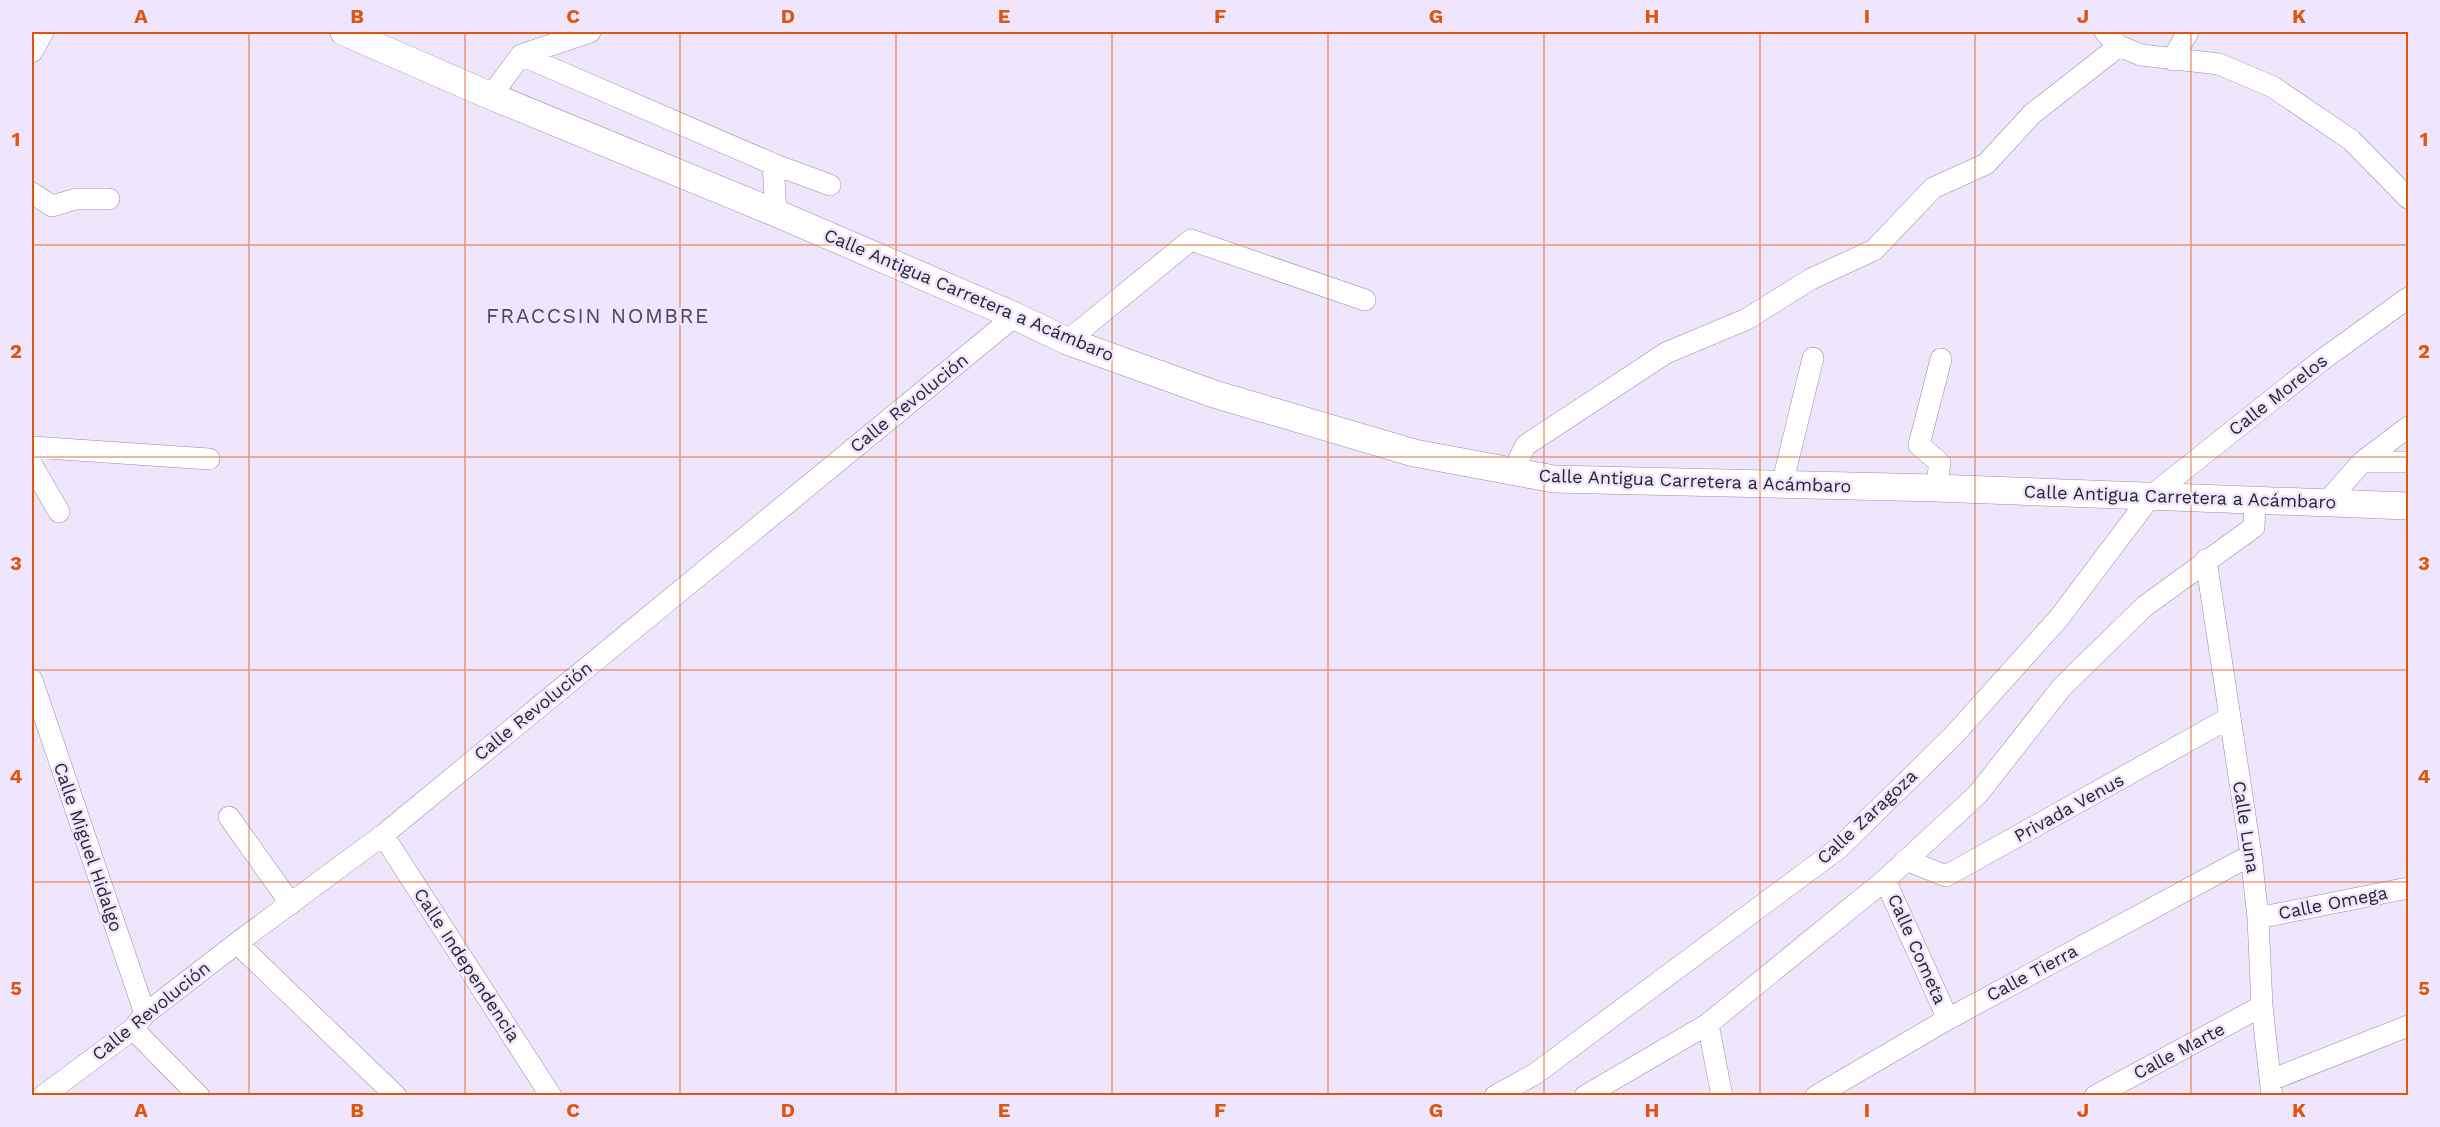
<svg xmlns="http://www.w3.org/2000/svg" width="2440" height="1127" font-family="'Work Sans',sans-serif">
	<rect width="100%" height="100%" fill="#efe6fd"/>
	<g fill="none" stroke-linecap="round" stroke-linejoin="round">
		<defs>
			<path id="minor" d="M2105 32 2119 46 2141 55 2219 64 2273 87 2351 140 2408 198
				M32 52 43 32
				M521 55 773 164 830 185
				M2172 60 2188 32
				M491 96 521 55 590 32
				M773 164 776 213
				M32 193 52 206 76 199H109
				M1067 341 1191 240 1365 300
				M32 447 209 459
				M2362 462H2408
				M32 465 59 512
				M1512 472 1526 445 1666 353 1747 319 1811 279 1874 250 1933 188 1986 164 2032 114 2119 46
				M1782 485 1813 358
				M1936 488 1940 463 1919 445 1941 359
				M2326 503 2362 462 2408 427
				M2206 560 2251 855 2258 918 2262 1006 2272 1096
				M32 680 145 1014
				M229 817 291 904
				M383 835 551 1096
				M1906 860 1946 876 2229 718
				M1885 880 1948 1019
				M2258 918 2408 888
				M237 943 396 1096
				M1708 1024 1722 1096
				M133 1029 199 1096
				M2271 1080 2408 1026
				M43 1096 133 1029 145 1014 237 943 383 835 1015 316
				M1495 1096 1535 1074 1839 848 1954 735 2059 618 2151 496 2322 360 2408 298
				M1585 1096 1708 1024 1885 880 1978 794 2062 687 2145 606 2254 527 2255 501
				M1816 1096 1948 1019 2251 855
				M2095 1096 2262 1006"/>
			<path id="major" d="M344 32 491 96 776 213 1015 316 1067 341 1214 394 1414 453 1554 479 1936 488 2408 506"/>
		</defs>
		<use href="#minor" stroke="#968ca6" stroke-width="22"/>
		<use href="#major" stroke="#968ca6" stroke-width="28"/>
		<use href="#minor" stroke="#fff" stroke-width="21"/>
		<use href="#major" stroke="#fff" stroke-width="27"/>
	</g>
	<path fill="none" stroke="#de560e" stroke-width="1.5" stroke-opacity="0.55" d="M249 32V1096M465 32V1096M680 32V1096M896 32V1096M1112 32V1096M1328 32V1096M1544 32V1096M1760 32V1096M1975 32V1096M2191 32V1096M32 245H2408M32 457H2408M32 670H2408M32 882H2408"/>
	<g text-anchor="middle" stroke-width="5" stroke-linejoin="round" paint-order="stroke">
		<g font-size="18" fill="#292530" stroke="#efe6fd">
			<text transform="translate(969 295) rotate(23)" y="6">Calle Antigua Carretera a Acámbaro</text>
			<text transform="translate(2278 395) rotate(-38)" y="6">Calle Morelos</text>
			<text transform="translate(909 403) rotate(-39)" y="6">Calle Revolución</text>
			<text transform="translate(1695 481) rotate(2)" y="6">Calle Antigua Carretera a Acámbaro</text>
			<text transform="translate(2180 497) rotate(2)" y="6">Calle Antigua Carretera a Acámbaro</text>
			<text transform="translate(533 711) rotate(-39)" y="6">Calle Revolución</text>
			<text transform="translate(2069 808) rotate(-29)" y="6">Privada Venus</text>
			<text transform="translate(1867 817) rotate(-43)" y="6">Calle Zaragoza</text>
			<text transform="translate(2246 827) rotate(81)" y="6">Calle Luna</text>
			<text transform="translate(88 847) rotate(71)" y="6">Calle Miguel Hidalgo</text>
			<text transform="translate(2333 903) rotate(-11)" y="6">Calle Omega</text>
			<text transform="translate(1917 949) rotate(66)" y="6">Calle Cometa</text>
			<text transform="translate(467 965) rotate(57)" y="6">Calle Independencia</text>
			<text transform="translate(2032 973) rotate(-28)" y="6">Calle Tierra</text>
			<text transform="translate(151 1011) rotate(-39)" y="6">Calle Revolución</text>
			<text transform="translate(2179 1051) rotate(-28)" y="6">Calle Marte</text>
		</g>
		<g font-size="21" letter-spacing="1.5" fill="#4e455c" stroke="#efe6fd">
			<text x="598" y="323">FRACCSIN NOMBRE</text>
		</g>
	</g>
	<rect width="2440" height="1127" fill="none" stroke="#efe6fd" stroke-width="66"/>
	<rect x="33" y="33" width="2374" height="1061" fill="none" stroke="#de560e" stroke-width="2"/>
	<g font-size="20" text-anchor="middle" font-weight="bold" fill="#de560e">
		<text x="141" y="23">A</text>
		<text x="357" y="23">B</text>
		<text x="573" y="23">C</text>
		<text x="788" y="23">D</text>
		<text x="1004" y="23">E</text>
		<text x="1220" y="23">F</text>
		<text x="1436" y="23">G</text>
		<text x="1652" y="23">H</text>
		<text x="1867" y="23">I</text>
		<text x="2083" y="23">J</text>
		<text x="2299" y="23">K</text>
		<text x="16" y="146">1</text>
		<text x="2424" y="146">1</text>
		<text x="16" y="358">2</text>
		<text x="2424" y="358">2</text>
		<text x="16" y="570">3</text>
		<text x="2424" y="570">3</text>
		<text x="16" y="783">4</text>
		<text x="2424" y="783">4</text>
		<text x="16" y="995">5</text>
		<text x="2424" y="995">5</text>
		<text x="141" y="1117">A</text>
		<text x="357" y="1117">B</text>
		<text x="573" y="1117">C</text>
		<text x="788" y="1117">D</text>
		<text x="1004" y="1117">E</text>
		<text x="1220" y="1117">F</text>
		<text x="1436" y="1117">G</text>
		<text x="1652" y="1117">H</text>
		<text x="1867" y="1117">I</text>
		<text x="2083" y="1117">J</text>
		<text x="2299" y="1117">K</text>
	</g>
</svg>
